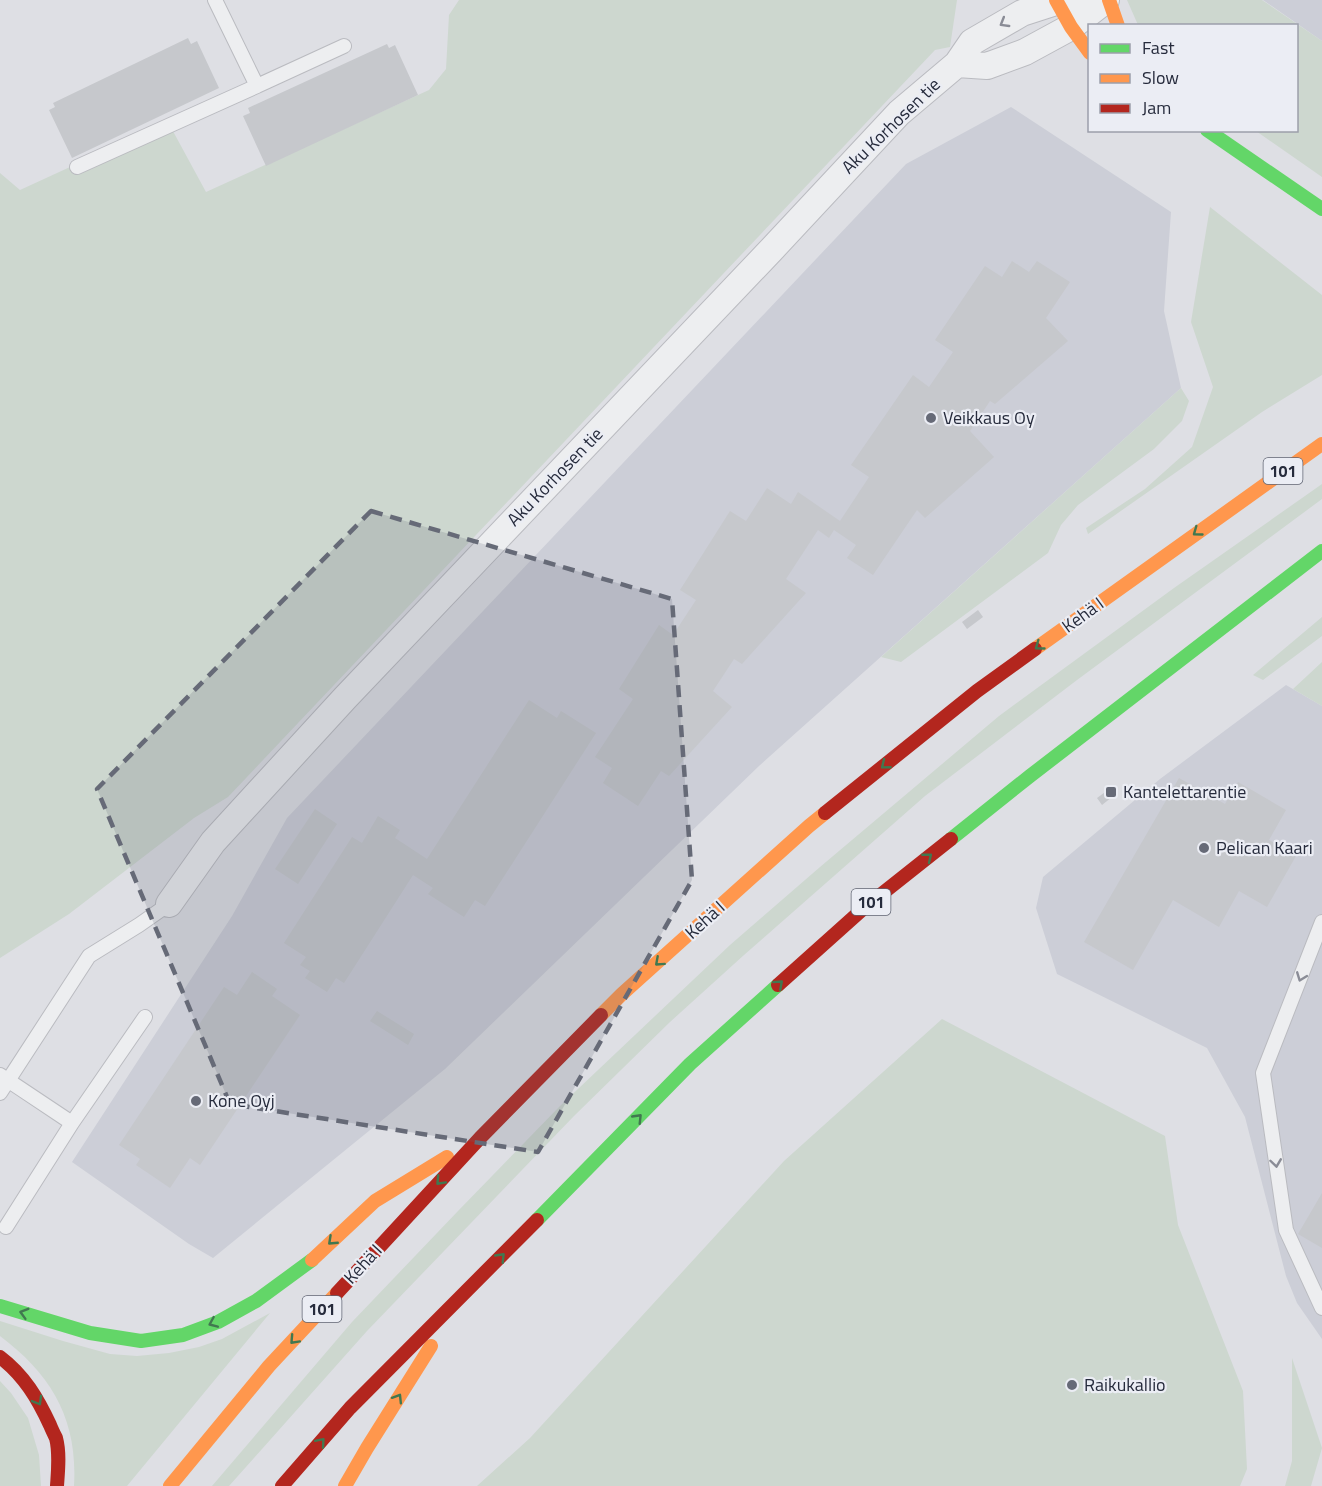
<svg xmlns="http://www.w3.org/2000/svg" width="1322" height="1486" font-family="'Titillium Web',sans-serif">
	<rect width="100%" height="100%" fill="#dedfe4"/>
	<path fill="#ccced7" d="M1263 0H1322V41Z
		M1011 107 1171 212 1164 311 1181 388 759 766 445 1069 213 1258 189 1244 72 1162 232 916 287 818 906 164Z
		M1286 685 1322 706V1339L1297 1303 1286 1276 1245 1117 1207 1048 1057 974 1036 908 1043 877 1160 779Z"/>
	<path fill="#cdd7cf" d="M459 0H957L950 47 935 50 228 797 194 818 69 914 0 958V173L20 190 168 122 206 192 429 90 446 69 449 15Z
		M1127 0H1262L1322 41V177L1256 131 1296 130V26L1138 25Z
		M1210 207 1322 295V375L1262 412 1088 534 1086 528 1145 489 1192 447 1213 387 1191 322Z
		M1181 388 1189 401 1182 421 1154 449 1078 505 1061 525 1048 553 901 662 881 657Z
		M1322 484V499L1077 680 925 796 744 955 670 1022 574 1116 367 1331 229 1486H212L352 1322 458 1211 560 1106 730 945 820 867 999 716 1174 588Z
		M1322 617V636L1263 680 1253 675Z
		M1322 662V706L1293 689Z
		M942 1019 1165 1136 1178 1225 1243 1391 1247 1469 1240 1486H477L530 1438 784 1161Z
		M270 1313 127 1486H74C78 1420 52 1375 0 1336V1321L63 1341 110 1354 137 1356 169 1353 199 1347 222 1339Z
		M1292 1358 1322 1448 1311 1486H1285L1292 1461Z
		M0 1381 11 1393 28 1418 39 1455 41 1486H0Z"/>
	<path fill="#c6c8cc" d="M188 38 191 44 197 41 219 88 72 158 49 110 55 107 53 103Z
		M387 44 389 48 395 45 418 95 266 166 243 116 250 113 248 108Z
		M1012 261 1029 272 1037 261 1070 282 1046 318 1068 341 995 404 990 401 970 431 994 457 925 518 917 510 873 575 847 558 856 545 834 530 829 538 818 530 786 579 806 593 742 664 734 659 713 691 732 707 669 776 661 771 638 806 603 783 612 768 595 757 633 699 619 689 659 625 673 635 696 600 680 590 730 511 746 521 767 488 791 504 798 492 840 521 869 477 851 465 913 375 929 387 953 352 935 340 985 266 1002 277Z
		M978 610 983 617 967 629 962 622Z
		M529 700 557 718 561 711 596 733 485 906 475 900 464 917 428 894 433 888 413 875 344 983 336 978 327 992 305 978 310 971 300 965 306 957 284 943 352 837 362 843 378 816 400 830 395 838 427 859Z
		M1179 778 1225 804 1238 782 1286 810 1269 840 1296 856 1267 907 1239 891 1219 927 1173 900 1133 970 1084 942Z
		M1112 787 1117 793 1102 805 1097 798Z
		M315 809 337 824 298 884 275 869Z
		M252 972 277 989 272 996 300 1015 200 1165 190 1158 170 1188 136 1165 140 1159 119 1145 224 987 237 995Z
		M377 1011 414 1034 408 1045 370 1021Z
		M1322 1193V1248L1298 1234Z"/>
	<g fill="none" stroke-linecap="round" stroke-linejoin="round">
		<defs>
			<path id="lane" d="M215 0 257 86 344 46
				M77 167 257 86
				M1322 922 1263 1073 1286 1230 1322 1308
				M0 1075 72 1123
				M0 1093 89 956 139 925 169 904
				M6 1227 72 1123 145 1017"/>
			<path id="street" d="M957 64 987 66 1025 52 1071 27 1106 0
				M169 904 213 842 345 698 773 248 899 113 957 64 972 42 1022 13 1056 2 1079 0"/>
		</defs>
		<use href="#lane" stroke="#babbc0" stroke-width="16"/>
		<use href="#street" stroke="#babbc0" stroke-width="28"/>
		<use href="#lane" stroke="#edeef0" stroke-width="14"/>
		<use href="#street" stroke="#edeef0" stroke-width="26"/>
		<path stroke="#63d668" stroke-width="14" d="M1207 130 1322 209
			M951 839 1030 776 1322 551
			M537 1220 690 1064 778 985
			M0 1306 90 1333 141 1341 183 1335 218 1322 256 1301 312 1260"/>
		<path stroke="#ff974d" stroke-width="14" d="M1056 0 1071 27 1090 53
			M1109 0 1118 26
			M1035 649 1322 444
			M601 1015 622 994 809 826 825 813
			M312 1260 375 1201 447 1157
			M170 1486 269 1366 337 1293
			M345 1486 367 1448 431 1346"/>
		<path stroke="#b3261e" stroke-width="14" d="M825 813 977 691 1035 649
			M778 985 864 908 951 839
			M337 1293 480 1138 601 1015
			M0 1357C24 1375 38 1399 50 1425 52 1430 54 1434 56 1438 60 1453 58 1471 57 1486
			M282 1486 350 1408 537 1220"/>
	</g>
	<defs><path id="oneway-chevron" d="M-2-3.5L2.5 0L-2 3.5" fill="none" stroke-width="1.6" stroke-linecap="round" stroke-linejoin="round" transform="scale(1.5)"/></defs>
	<g stroke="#8a8c96">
		<use href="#oneway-chevron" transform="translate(1004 23) rotate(149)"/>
		<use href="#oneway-chevron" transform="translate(1301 977) rotate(111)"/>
		<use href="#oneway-chevron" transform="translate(1276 1163) rotate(82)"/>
	</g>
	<g stroke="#417850">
		<use href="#oneway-chevron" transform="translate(1197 532) rotate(144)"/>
		<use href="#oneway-chevron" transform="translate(1039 646) rotate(144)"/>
		<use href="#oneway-chevron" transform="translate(885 765) rotate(141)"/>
		<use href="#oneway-chevron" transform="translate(928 857) rotate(-39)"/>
		<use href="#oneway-chevron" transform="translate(659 962) rotate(138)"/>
		<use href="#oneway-chevron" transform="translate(779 984) rotate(-42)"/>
		<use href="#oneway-chevron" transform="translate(638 1118) rotate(-46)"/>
		<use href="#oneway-chevron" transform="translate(440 1181) rotate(133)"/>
		<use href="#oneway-chevron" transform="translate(332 1241) rotate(137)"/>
		<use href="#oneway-chevron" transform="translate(501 1257) rotate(-46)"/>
		<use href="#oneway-chevron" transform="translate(24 1313) rotate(-164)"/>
		<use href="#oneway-chevron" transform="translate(213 1323) rotate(157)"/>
		<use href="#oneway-chevron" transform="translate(294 1340) rotate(133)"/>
		<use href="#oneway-chevron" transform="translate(398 1398) rotate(-58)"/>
		<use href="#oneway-chevron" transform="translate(38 1401) rotate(60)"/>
		<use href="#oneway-chevron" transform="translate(321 1442) rotate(-49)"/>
	</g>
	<path fill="#666a77" fill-opacity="0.2" stroke="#666a77" stroke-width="4.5" stroke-dasharray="12 8" stroke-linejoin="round" d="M371 511 672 599 692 880 538 1152 230 1104 97 789Z"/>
	<g fill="#666a77" stroke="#ebedf4" stroke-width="2">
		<circle cx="931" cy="418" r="6"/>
		<rect x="1105" y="786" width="12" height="12" rx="3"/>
		<circle cx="1204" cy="848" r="6"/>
		<circle cx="196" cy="1101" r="6"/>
		<circle cx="1072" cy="1385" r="6"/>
	</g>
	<g text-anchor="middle" stroke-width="4.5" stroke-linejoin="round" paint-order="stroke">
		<g fill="#ebedf4" stroke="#616573" stroke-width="1.5">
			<rect x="1263.5" y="458" width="39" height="26" rx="4.5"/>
			<rect x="851.5" y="889" width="39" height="26" rx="4.5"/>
			<rect x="302.5" y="1296" width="39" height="26" rx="4.5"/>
		</g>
		<g font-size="16" font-weight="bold" fill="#262b3c">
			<text x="1283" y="477">101</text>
			<text x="871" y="908">101</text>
			<text x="322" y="1315">101</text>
		</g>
		<g font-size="18" fill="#262b3c" stroke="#ebedf4">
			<text transform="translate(891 126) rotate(-44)" y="6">Aku Korhosen tie</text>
			<text transform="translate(555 477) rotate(-46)" y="6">Aku Korhosen tie</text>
			<text transform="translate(1083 615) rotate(-36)" y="6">Kehä I</text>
			<text transform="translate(705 920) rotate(-42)" y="6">Kehä I</text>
			<text transform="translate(363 1264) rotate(-47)" y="6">Kehä I</text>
		</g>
		<g font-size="18" fill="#262b3c" stroke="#ebedf4" text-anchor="start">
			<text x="943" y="424">Veikkaus Oy</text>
			<text x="1123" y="798">Kantelettarentie</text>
			<text x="1216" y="854">Pelican Kaari</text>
			<text x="208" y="1107">Kone Oyj</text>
			<text x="1084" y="1391">Raikukallio</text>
		</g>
	</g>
	<rect x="1088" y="24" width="210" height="108" fill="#ebedf4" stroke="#9c9faa" stroke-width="1.5"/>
	<rect x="1100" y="44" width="30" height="9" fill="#63d668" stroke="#9c9faa" stroke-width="1.5"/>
	<text x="1142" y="54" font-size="18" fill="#262b3c">Fast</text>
	<rect x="1100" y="74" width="30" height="9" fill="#ff974d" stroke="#9c9faa" stroke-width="1.5"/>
	<text x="1142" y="84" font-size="18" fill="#262b3c">Slow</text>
	<rect x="1100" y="104" width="30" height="9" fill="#b3261e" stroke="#9c9faa" stroke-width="1.5"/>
	<text x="1142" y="114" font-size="18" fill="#262b3c">Jam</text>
</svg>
